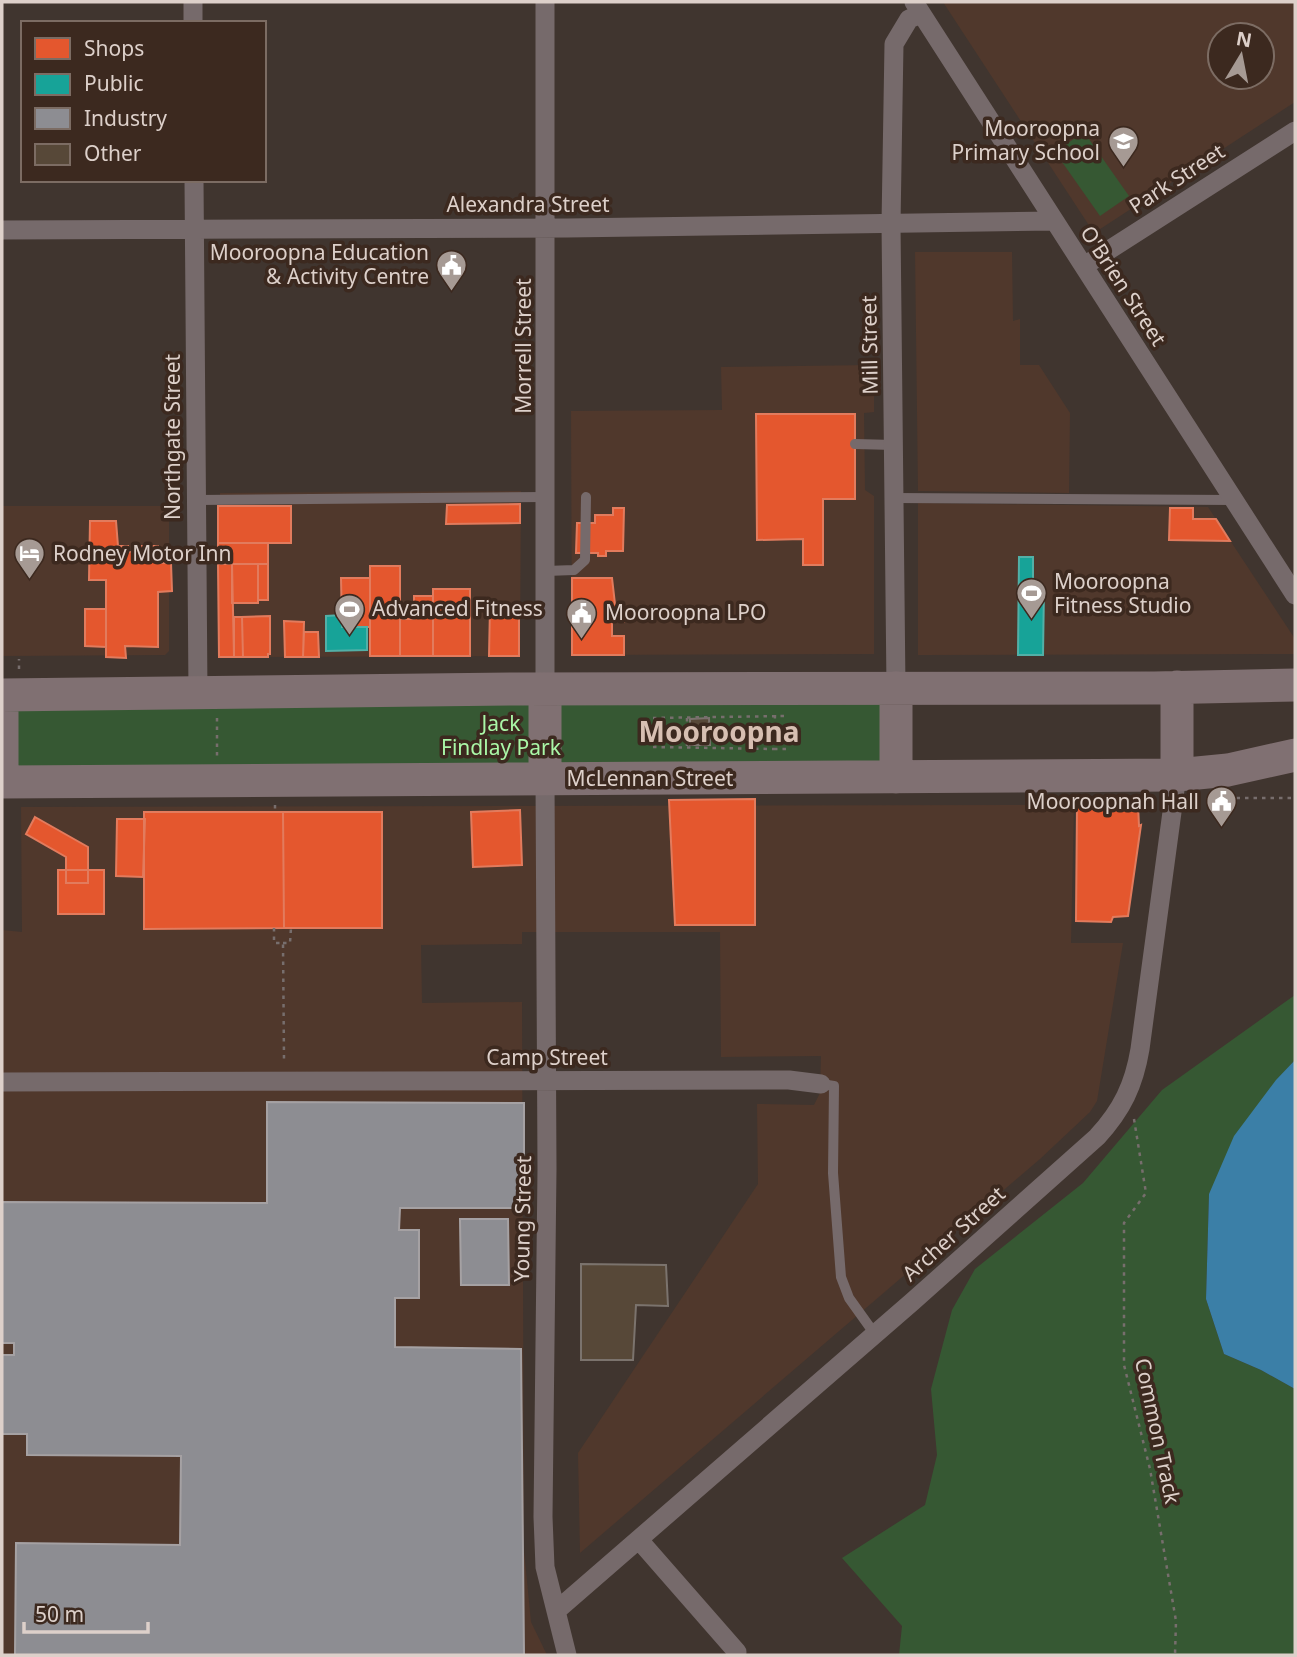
<svg xmlns="http://www.w3.org/2000/svg" width="1297" height="1657" font-family="'Noto Sans',sans-serif">
	<rect width="100%" height="100%" fill="#40352f"/>
	<path fill="#50382c" fill-rule="evenodd" d="M943 2H1295V102L1094 233ZM1220 35H1262V77H1220Z
		M915 252H1012L1013 321 1020 319V365H1039L1070 413 1069 493 918 491Z
		M874 365V412L864 413 865 490 874 496V654L572 655 571 411 722 410 721 367Z
		M521 491 520 656 219 657 220 493Z
		M918 503 1208 507 1295 639V654L918 655Z
		M2 506H169V651L165 655 2 656Z
		M1074 805 1071 943H1123L1097 1101 1090 1112 1040 1159 580 1553 578 1453 758 1184 757 1104 814 1105 820 1093 821 1056 721 1057 720 932H522V944L421 945 422 1003 522 1002 524 1550 531 1622 547 1655H2V930L22 932 21 807Z"/>
	<path fill="#365833" d="M1084 132 1129 196 1100 216 1055 152Z
		M537 701 534 769 10 766 9 705Z
		M882 702 880 761 553 766 557 703Z
		M1295 995V1060L1276 1081 1209 1194 1206 1299 1224 1354 1261 1370 1295 1389V1655H899L902 1626 842 1558 925 1505 937 1455 931 1389 952 1310 975 1269 1083 1183 1162 1090Z"/>
	<path fill="#3b7fa7" d="M1295 1060V1389L1261 1370 1224 1354 1206 1299 1209 1194 1234 1136 1276 1080Z"/>
	<path fill="#e4572e" stroke="#e27b5d" stroke-width="2" d="M756 414H855V499H823V565H803V539L757 540Z
		M520 504V523L446 524 447 505Z
		M218 506H291V543H218Z
		M613 508H624L623 551H606V556H598V553H576L577 523H595V515H613Z
		M1170 508H1193V519H1216L1230 541 1169 540Z
		M90 521H116L118 546H128V552H136V546H158V563H171L172 591 158 592V647L125 646 126 658 106 657V580H89Z
		M218 543H268V564H218Z
		M218 564H232L234 657H219Z
		M232 564H258V603H232Z
		M258 564H268V600H258Z
		M370 566H400V656H370Z
		M341 578H370V627H342Z
		M572 578H612L615 604H623L624 622 612 621V636H624V655H572Z
		M433 589H470V656H433Z
		M414 596H433V656H400V619H414Z
		M519 606V656H489L490 607Z
		M85 609H106V647L85 646Z
		M270 616V654H268V657H243L242 617Z
		M234 617H242L243 657H234Z
		M284 621 304 622 303 657H285Z
		M304 632H318L319 657H303Z
		M755 799V925H675L669 800Z
		M1138 804 1139 826 1141 825 1128 916 1113 917 1111 922 1076 921 1077 805Z
		M520 810 522 865 473 867 471 812Z
		M144 812H283L284 928 144 929Z
		M283 812H382V928H284Z
		M35 817 88 847V883H66V857L26 834Z
		M117 819H145L143 877 116 876Z
		M58 870H104V914H58Z"/>
	<path fill="#17a398" stroke="#52b0a7" stroke-width="2" d="M1019 557H1033V588H1044L1043 655H1018Z
		M342 615V627H367V650L326 651V616Z"/>
	<path fill="#8d8d92" stroke="#a5a1a3" stroke-width="2" d="M267 1102 524 1103V1208H400L399 1230H419V1298H395V1347L521 1349 524 1655H15L16 1543 180 1545 181 1456 27 1455V1434H2V1355H14V1343H2V1202L267 1203Z
		M460 1219H508L509 1285H461Z"/>
	<path fill="#574838" stroke="#7b736d" stroke-width="2" d="M709 718 710 745H690V719Z
		M581 1264 666 1265 668 1306 636 1305 633 1360H581Z"/>
	<g fill="none" stroke-linecap="round" stroke-linejoin="round">
		<path stroke="#776e6d" stroke-width="2.5" stroke-dasharray="3.5 5" stroke-linecap="butt" d="M19 669V659
			M775 715 774 749H786
			M217 718V757
			M653 718 786 716
			M687 718V746
			M653 747 774 749
			M1211 798H1295
			M275 805V812
			M274 928V943H283L284 1059
			M283 943H290L291 928
			M1134 1119 1146 1193 1124 1223V1365L1150 1469 1176 1621 1175 1655"/>
		<path stroke="#766a6b" stroke-width="10" d="M855 444 894 445
			M894 498 1234 500
			M197 500 546 497
			M546 571 574 570 585 560 586 497
			M821 1084 834 1086 833 1173 841 1277 849 1298 874 1333"/>
		<path stroke="#766a6b" stroke-width="19" d="M193 2V23
			M545 2V689
			M914 2 1295 595
			M194 180 198 693
			M2 230 567 228 1054 221
			M1084 266 1295 131
			M896 688 891 224 894 44 909 19 921 14
			M545 779 547 1169 543 1517 545 1567 567 1655
			M2 1082 789 1080 821 1084
			M639 1540 737 1652
			M556 1611 912 1302 1097 1137C1122 1110 1134 1085 1140 1049L1177 775"/>
		<path stroke="#807072" stroke-width="33" d="M2 695 516 689 1154 688 1295 685
			M2 710V782
			M1177 775V687
			M896 777V688
			M545 779V689
			M2 782 1177 775 1228 770 1295 755"/>
	</g>
	<defs>
		<symbol id="school-pin" viewBox="-11 -11 22 30"><path d="M0 17L-7.5 6A9.5 9.5 0 1 1 7.5 6Z" fill="#a69a94" stroke="#3c291f"/><path d="M0-5L7-2L0 1L-7-2ZM-4 1L0 2.5L4 1V4Q0 6-4 4Z" fill="#fff"/></symbol>
		<symbol id="civic-pin" viewBox="-11 -11 22 30"><path d="M0 17L-7.5 6A9.5 9.5 0 1 1 7.5 6Z" fill="#a69a94" stroke="#3c291f"/><path d="M-.6-6.5H3V-4.5H.6V-3L4-1V1h2V6H-6V1h2V-1L-.6-3ZM-1.2 2.5V6h2.4V2.5Z" fill="#fff"/></symbol>
		<symbol id="hotel-pin" viewBox="-11 -11 22 30"><path d="M0 17L-7.5 6A9.5 9.5 0 1 1 7.5 6Z" fill="#a69a94" stroke="#3c291f"/><path d="M-6-4.5h1.5V1H6V5H4.5V3h-9V5H-6ZM-4 0a1.8 1.8 0 1 1 3.6 0ZM.5 0V-2.5h3Q6-2.5 6 0Z" fill="#fff"/></symbol>
		<symbol id="stadium-pin" viewBox="-11 -11 22 30"><path d="M0 17L-7.5 6A9.5 9.5 0 1 1 7.5 6Z" fill="#a69a94" stroke="#3c291f"/><path d="M0-5a6.5 5 0 1 0 0 10a6.5 5 0 1 0 0-10ZM-3.5-1.8h7v3.6h-7Z" fill="#fff"/></symbol>
	</defs>
	<g fill-rule="evenodd">
		<use href="#school-pin" x="1106" y="124" width="35" height="47"/>
		<use href="#civic-pin" x="434" y="248" width="35" height="47"/>
		<use href="#hotel-pin" x="12" y="536" width="35" height="47"/>
		<use href="#stadium-pin" x="1014" y="576" width="35" height="47"/>
		<use href="#stadium-pin" x="332" y="592" width="35" height="47"/>
		<use href="#civic-pin" x="564" y="596" width="35" height="47"/>
		<use href="#civic-pin" x="1204" y="784" width="35" height="47"/>
	</g>
	<g text-anchor="middle" stroke-width="7" stroke-linejoin="round" paint-order="stroke">
		<g font-size="21" fill="#ddd0ca" stroke="#3c291f" text-anchor="start">
			<text x="1100" y="136" text-anchor="end">Mooroopna<tspan x="1100" dy="24">Primary School</tspan></text>
			<text x="429" y="260" text-anchor="end">Mooroopna Education<tspan x="429" dy="24">&amp; Activity Centre</tspan></text>
			<text x="53" y="561">Rodney Motor Inn</text>
			<text x="1054" y="589">Mooroopna<tspan x="1054" dy="24">Fitness Studio</tspan></text>
			<text x="372" y="616">Advanced Fitness</text>
			<text x="605" y="620">Mooroopna LPO</text>
			<text x="1199" y="809" text-anchor="end">Mooroopnah Hall</text>
		</g>
		<g font-size="21" fill="#ddd0ca" stroke="#3c291f">
			<text transform="translate(1177 179) rotate(-33)" y="7">Park Street</text>
			<text x="528" y="212">Alexandra Street</text>
			<text transform="translate(1123 286) rotate(57)" y="7">O'Brien Street</text>
			<text transform="translate(870 345) rotate(-91)" y="7">Mill Street</text>
			<text transform="translate(524 346) rotate(-90)" y="7">Morrell Street</text>
			<text transform="translate(173 437) rotate(-90)" y="7">Northgate Street</text>
			<text x="650" y="786">McLennan Street</text>
			<text x="547" y="1065">Camp Street</text>
			<text transform="translate(523 1219) rotate(-89)" y="7">Young Street</text>
			<text transform="translate(954 1234) rotate(-42)" y="7">Archer Street</text>
			<text transform="translate(1157 1431) rotate(78)" y="7">Common Track</text>
		</g>
		<g font-size="21" fill="#aaf7a7" stroke="#3c291f">
			<text x="501" y="731">Jack<tspan x="501" dy="24">Findlay Park</tspan></text>
		</g>
		<g font-size="28" font-weight="bold" fill="#d7bfb2" stroke="#3c291f">
			<text x="719" y="742">Mooroopna</text>
		</g>
	</g>
	<rect width="1297" height="1657" fill="none" stroke="#ddd0ca" stroke-width="7"/>
	<rect x="21" y="21" width="245" height="161" fill="#3c291f" stroke="#7c6c63" stroke-width="2"/>
	<rect x="35" y="38" width="35" height="21" fill="#e4572e" stroke="#7c6c63" stroke-width="2"/>
	<text x="84" y="56" font-size="21" fill="#ddd0ca">Shops</text>
	<rect x="35" y="74" width="35" height="21" fill="#17a398" stroke="#7c6c63" stroke-width="2"/>
	<text x="84" y="91" font-size="21" fill="#ddd0ca">Public</text>
	<rect x="35" y="108" width="35" height="21" fill="#8d8d92" stroke="#7c6c63" stroke-width="2"/>
	<text x="84" y="126" font-size="21" fill="#ddd0ca">Industry</text>
	<rect x="35" y="144" width="35" height="21" fill="#574838" stroke="#7c6c63" stroke-width="2"/>
	<text x="84" y="161" font-size="21" fill="#ddd0ca">Other</text>
	<g transform="translate(1241 56) rotate(10)"><circle r="33" fill="#3c291f" stroke="#7c6c63" stroke-width="2"/>
	<path d="M0-5L12 26L0 18L-12 26Z" fill="#a69a94"/>
	<text y="-10" font-size="19" font-weight="bold" text-anchor="middle" fill="#ddd0ca">N</text>
	</g>
	<path d="M24 1622v10h124v-10" fill="none" stroke="#ddd0ca" stroke-width="3.5"/>
	<text x="35" y="1622" font-size="21" fill="#ddd0ca" stroke="#3c291f" stroke-width="5" paint-order="stroke">50 m</text>
</svg>
